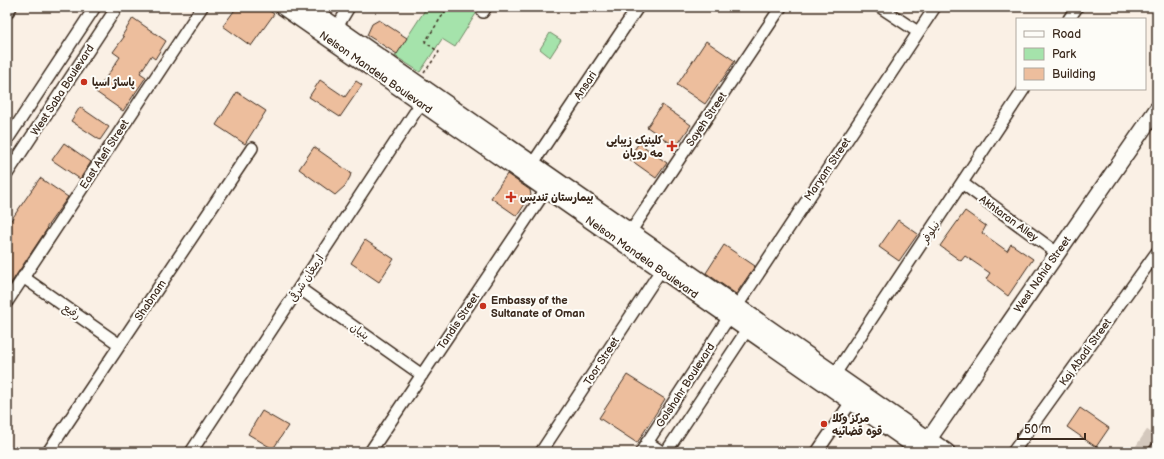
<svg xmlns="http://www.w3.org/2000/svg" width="1164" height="459" font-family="'Balsamiq Sans','Playpen Sans Arabic',sans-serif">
	<rect width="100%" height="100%" fill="#faf0e5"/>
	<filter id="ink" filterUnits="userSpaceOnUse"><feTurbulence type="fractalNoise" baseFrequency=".025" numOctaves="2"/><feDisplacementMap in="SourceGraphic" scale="8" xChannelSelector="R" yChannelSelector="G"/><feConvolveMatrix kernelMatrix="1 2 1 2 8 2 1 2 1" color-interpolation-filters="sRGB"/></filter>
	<g filter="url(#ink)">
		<path fill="#a5e3ab" stroke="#708664" d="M427 7H484L477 12 455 47 442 39 420 72 395 56Z
			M550 33 561 40 550 57 540 49Z"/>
		<path fill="#edbe9d" stroke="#3b2a1e" d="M237 7H264L274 14 251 46 223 26Z
			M133 18 166 41 155 59 151 56 140 73 146 77 123 111 96 92 120 57 113 52 124 37 122 36Z
			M379 20 407 38 397 54 367 35 372 24Z
			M706 41 735 61 705 104 677 85Z
			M320 80 345 97 356 81 362 85 340 117 309 97Z
			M237 92 266 111 245 144 216 125Z
			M662 105 691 125 676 147 647 127Z
			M80 107 109 127 100 140 71 121Z
			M64 143 91 162 80 179 52 160Z
			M639 143 667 163 656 178 628 158Z
			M314 147 351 173 350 177 345 186 335 195 299 169Z
			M507 174 530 190 531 195 517 216 491 198Z
			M40 178 68 197 46 228 47 229 7 289V226Z
			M965 211 986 226 982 233 1007 251 1011 244 1033 259 1008 296 986 279 990 273 965 256 961 261 940 246Z
			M898 220 918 234 899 261 879 247Z
			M365 240 394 259 379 282 351 263Z
			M724 245 755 266 736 294 706 273Z
			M627 375 665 399 637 443 599 418Z
			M1080 408 1109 428 1096 447 1067 427Z
			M262 411 288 426 273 449 248 434Z"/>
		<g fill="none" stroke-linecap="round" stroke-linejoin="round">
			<path stroke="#d4c8bd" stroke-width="20" stroke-dasharray="20 10" stroke-linecap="butt" d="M1144 452 1157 433"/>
			<defs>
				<path id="street" d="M880 7 918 32
					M483 12 486 7
					M7 13 11 7
					M1069 19 1077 7
					M337 27 349 7
					M7 140 95 7
					M533 163 638 7
					M7 174 117 7
					M962 183 1057 253
					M631 231 781 7
					M23 277 120 345
					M299 288 422 375
					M7 302 202 7
					M737 306 935 7
					M835 374 1024 89
					M647 442 662 452
					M48 452 252 148
					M191 452 425 97
					M370 452 546 190
					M541 452 661 270
					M641 452 729 317
					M666 452 747 330
					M817 452 851 402
					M1013 452 1157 252
					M1154 452 1157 448"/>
				<path id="secondary" d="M283 7 923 452
					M308 7 947 452
					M929 439 1157 109"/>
			</defs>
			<use href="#street" stroke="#3b2a1e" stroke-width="14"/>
			<use href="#secondary" stroke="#3b2a1e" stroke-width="18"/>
			<path stroke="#3b2a1e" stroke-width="1.5" stroke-dasharray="3 3" stroke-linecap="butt" d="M424 73 439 52 425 42 448 7"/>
			<use href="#street" stroke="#fdfcf7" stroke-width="11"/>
			<use href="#secondary" stroke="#fdfcf7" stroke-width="15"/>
		</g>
	</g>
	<g fill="#c8321e" stroke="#fdfcf7" stroke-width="1.5">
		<circle cx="84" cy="82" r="4"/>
		<path d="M670 140h4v4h4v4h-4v4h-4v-4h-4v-4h4z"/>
		<path d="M509 191h4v4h4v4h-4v4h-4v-4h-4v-4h4z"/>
		<circle cx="483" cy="306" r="4"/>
		<circle cx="824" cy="424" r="4"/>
	</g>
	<g text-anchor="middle" stroke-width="4" stroke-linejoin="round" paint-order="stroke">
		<g font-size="11" fill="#3b2a1e" stroke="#fdfcf7">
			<text transform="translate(376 72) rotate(35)" y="4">Nelson Mandela Boulevard</text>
			<text transform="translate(585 85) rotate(-56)" y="4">Ansari</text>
			<text transform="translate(62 90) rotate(-57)" y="4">West Saba Boulevard</text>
			<text transform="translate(706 119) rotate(-56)" y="4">Sayeh Street</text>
			<text transform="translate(104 154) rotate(-57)" y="4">East Atefi Street</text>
			<text transform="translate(827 169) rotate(-56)" y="4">Maryam Street</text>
			<text transform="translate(1009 218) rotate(36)" y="4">Akhtaran Alley</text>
			<text transform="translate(930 232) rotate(-56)" y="4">نیلوفر</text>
			<text transform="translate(642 257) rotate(35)" y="4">Nelson Mandela Boulevard</text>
			<text transform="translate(1042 274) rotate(-55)" y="4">West Nahid Street</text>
			<text transform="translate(306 278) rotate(-57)" y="4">ارمغان شرقی</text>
			<text transform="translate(150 300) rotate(-56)" y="4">Shabnam</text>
			<text transform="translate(72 311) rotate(35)" y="4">رفیع</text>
			<text transform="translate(458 321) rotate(-56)" y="4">Tandis Street</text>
			<text transform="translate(360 331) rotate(36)" y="4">بنیان</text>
			<text transform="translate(1085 352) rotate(-54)" y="4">Kaj Abadi Street</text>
			<text transform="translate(601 361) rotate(-57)" y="4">Toor Street</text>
			<text transform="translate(685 385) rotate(-57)" y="4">Golshahr Boulevard</text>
		</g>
		<g font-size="11" font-weight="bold" fill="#3b2a1e" stroke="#fdfcf7" text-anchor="start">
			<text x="92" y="86">پاساژ اسیا</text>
			<text x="663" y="144" text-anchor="end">کلینیک زیبایی<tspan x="663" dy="13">مه رویان</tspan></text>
			<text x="520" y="201">بیمارستان تندیس</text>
			<text x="491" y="304">Embassy of the<tspan x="491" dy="13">Sultanate of Oman</tspan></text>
			<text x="832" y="422">مرکز وکلا<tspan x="832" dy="13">قوه قضائیه</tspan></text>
		</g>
	</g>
	<rect width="1164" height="459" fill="none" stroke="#fdfcf7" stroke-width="24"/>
	<rect x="12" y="12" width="1140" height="435" fill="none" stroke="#3b2a1e" stroke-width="1.5" filter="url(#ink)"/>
	<rect x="1016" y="18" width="130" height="72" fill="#fdfcf7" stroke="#afa8a0"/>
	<rect x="1024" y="31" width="20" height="6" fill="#fdfcf7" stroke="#afa8a0"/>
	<text x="1052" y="38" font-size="12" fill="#3b2a1e">Road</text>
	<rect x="1024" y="48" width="20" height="12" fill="#a5e3ab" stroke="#afa8a0"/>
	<text x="1052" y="58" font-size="12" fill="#3b2a1e">Park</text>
	<rect x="1024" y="68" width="20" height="12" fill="#edbe9d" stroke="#afa8a0"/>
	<text x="1052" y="78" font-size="12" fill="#3b2a1e">Building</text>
	<path d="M1018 433v6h67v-6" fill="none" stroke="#3b2a1e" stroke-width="2"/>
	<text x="1024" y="433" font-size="12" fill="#3b2a1e" stroke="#fdfcf7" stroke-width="3" paint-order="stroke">50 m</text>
</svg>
